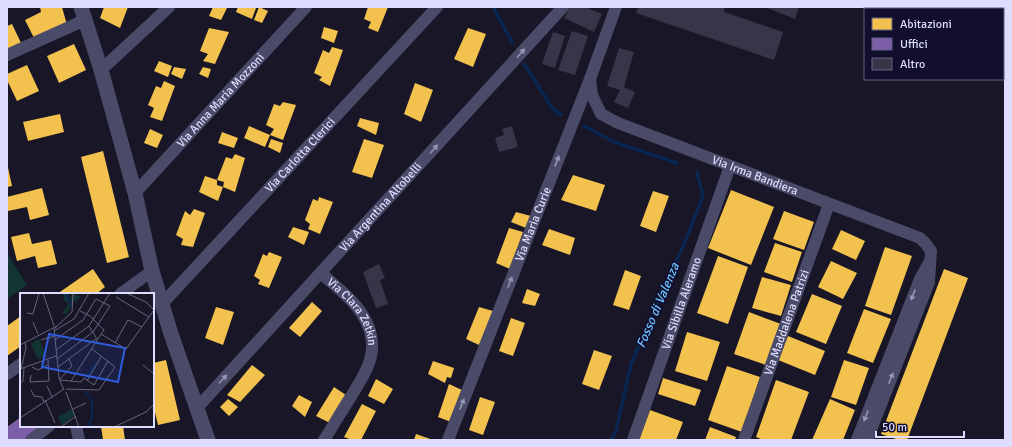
<svg xmlns="http://www.w3.org/2000/svg" width="1012" height="447" font-family="Signika,sans-serif">
	<rect width="100%" height="100%" fill="#181627"/>
	<path fill="#123433" d="M7 253 27 285 7 299Z"/>
	<path fill="#f2c14e" d="M40 7H62L67 25 35 40 25 20 41 12Z
		M104 7H128L120 28 100 18Z
		M213 7H223L227 8 221 20 209 16Z
		M238 7H254L256 8 252 19 236 12Z
		M259 7 268 11 262 23 254 20Z
		M368 7H388L378 32 368 28 371 22 364 19Z
		M866 7H888L887 9H866Z
		M905 7H956L961 9H905Z
		M12 24 22 45 7 52V26Z
		M324 27 338 31 334 43 321 38Z
		M209 28 229 32 215 64 203 61 208 54 200 51Z
		M468 28 486 34 473 67 454 59Z
		M74 44 86 70 59 83 47 56Z
		M332 47 343 50 330 86 319 80 322 77 314 73 323 50 329 53Z
		M159 61 172 66 168 77 154 71Z
		M27 65 39 91 17 101 7 80V74Z
		M174 67 186 69 182 79 171 74Z
		M203 67 211 69 208 78 199 74Z
		M164 81 175 86 162 121 150 117 154 108 148 105 156 86 161 88Z
		M415 83 433 90 421 122 404 114Z
		M283 102 296 105 283 140 270 135 274 129 266 125 274 104 280 106Z
		M60 114 64 132 28 141 23 122Z
		M360 118 379 123 376 135 357 126Z
		M249 126 270 135 265 147 244 138Z
		M150 129 163 135 157 148 144 143Z
		M222 132 238 138 234 148 218 143Z
		M271 139 283 143 280 153 268 147Z
		M364 139 384 145 372 178 352 172Z
		M103 151 129 257 107 263 81 157Z
		M235 154 245 158 235 192 223 187 224 182 217 180 226 157 232 159Z
		M7 163 12 186 7 187Z
		M573 175 605 185 596 211 561 200Z
		M205 176 217 180V185L223 187 218 201 199 192Z
		M42 188 49 215 30 220 27 207 8 211 7 197Z
		M731 190 774 207 751 265 708 248Z
		M653 191 669 196 656 232 640 226Z
		M319 197 333 202 320 234 308 229 310 224 305 220 313 199 318 201Z
		M194 209 205 213 193 247 181 245 183 239 176 235 185 211 190 215Z
		M784 211 814 222 804 250 773 239Z
		M516 212 531 216 526 228 511 222Z
		M293 227 309 232 304 245 288 237Z
		M509 228 523 232 510 269 496 263Z
		M549 229 575 238 570 255 542 245Z
		M841 230 865 241 856 260 832 249Z
		M29 233 32 244 51 240 57 264 38 268 35 256 17 261 11 237Z
		M775 243 802 252 792 282 764 272Z
		M885 247 912 256 891 315 865 306Z
		M269 252 282 257 269 288 258 284 260 280 254 276 263 254 267 256Z
		M718 256 748 267 728 324 697 313Z
		M831 261 857 273 843 299 818 287Z
		M93 269 105 287 96 294H57Z
		M944 269 968 278 907 440H899L881 434Z
		M625 270 641 276 629 310 613 305Z
		M762 277 791 285 781 316 752 308Z
		M527 289 540 294 535 306 522 303Z
		M812 294 842 306 826 344 796 332Z
		M312 302 322 311 300 337 289 328Z
		M216 307 234 312 223 345 205 338Z
		M479 307 493 311 479 345 466 339Z
		M864 309 891 319 873 363 847 353Z
		M749 312 781 324 766 365 734 354Z
		M21 316V346L7 356V326Z
		M511 318 525 323 513 356 499 351Z
		M687 332 720 342 707 381 675 371Z
		M788 336 825 351 815 375 778 360Z
		M594 350 612 356 599 390 582 384Z
		M166 360 180 420 158 425 153 404V363Z
		M844 360 869 368 856 405 831 397Z
		M433 361 454 368 451 378 447 377 445 383 428 374Z
		M252 365 265 375 240 402 227 395Z
		M727 366 760 377 742 432 708 420Z
		M663 378 701 390 695 406 658 394Z
		M376 379 393 389 384 404 368 396Z
		M776 380 809 392 791 440H763L756 437Z
		M449 384 462 390 451 422 438 417Z
		M334 387 346 395 330 423 316 416Z
		M299 395 312 402 305 417 292 406Z
		M480 397 495 402 483 435 469 430Z
		M228 399 238 407 229 416 220 407Z
		M830 399 855 410 843 440H812Z
		M362 404 376 411 361 440H352L344 437Z
		M650 410 683 422 676 440H639Z
		M101 426H123L125 440H103Z
		M710 427 736 437 735 440H705Z
		M416 434 433 440H414Z"/>
	<path fill="#7b5ea7" d="M21 417V426H44L24 440H7V427Z"/>
	<g fill="none" stroke-linecap="round" stroke-linejoin="round">
		<path stroke="#092650" stroke-width="3.5" d="M493 7 512 42
			M524 64 552 108 561 115
			M584 126 614 142 677 163
			M611 440 616 431 631 364 685 242 703 196 697 172"/>
	</g>
	<path fill="#373548" d="M570 7H585L602 14 594 32 564 18Z
		M638 7H725L724 12 783 32 774 60 636 13Z
		M765 7H799L795 19Z
		M572 31 588 36 575 75 558 70Z
		M553 32 565 36 555 68 542 64Z
		M619 48 634 52 624 87 635 92 628 108 614 102 620 90 607 86Z
		M512 126 518 147 499 152 495 138 504 135 502 129Z
		M379 264 385 278 380 280 388 304 376 308 363 272Z"/>
	<g fill="none" stroke-linecap="round" stroke-linejoin="round">
		<g stroke="#4a4b68" stroke-width="12">
			<path d="M7 55 85 20"/>
			<path d="M101 70 169 7"/>
			<path id="s1" d="M590 79 592 95 601 114 618 123 920 238 926 244 931 251 929 282 867 440"/>
			<path id="s2" d="M135 193 306 7"/>
			<path id="s3" d="M321 273C334 285 352 298 362 314 383 347 368 369 350 398 341 412 333 426 324 440"/>
			<path d="M120 294 152 271"/>
			<path id="s4" d="M162 304 437 7"/>
			<path d="M7 374 21 364"/>
			<path id="s5" d="M197 408 563 7"/>
			<path d="M76 426 79 440"/>
			<path d="M31 440 49 426"/>
			<path id="s6" d="M448 440 590 79 616 7"/>
			<path id="s7" d="M633 440 730 166"/>
			<path id="s8" d="M744 440 829 204"/>
			<path d="M857 440 920 279 929 263"/>
		</g>
		<path stroke="#4a4b68" stroke-width="15" d="M81 7 101 70 135 193 152 271 171 334 208 440"/>
	</g>
	<defs><path id="oneway-solid" d="M-6-.8H1V-3.2L6.5 0L1 3.2V.8H-6Z"/></defs>
	<g fill="#9494b4">
		<use href="#oneway-solid" transform="translate(521 53) rotate(-48)"/>
		<use href="#oneway-solid" transform="translate(434 149) rotate(-48)"/>
		<use href="#oneway-solid" transform="translate(557 161) rotate(-69)"/>
		<use href="#oneway-solid" transform="translate(510 282) rotate(-69)"/>
		<use href="#oneway-solid" transform="translate(913 295) rotate(111)"/>
		<use href="#oneway-solid" transform="translate(891 378) rotate(-69)"/>
		<use href="#oneway-solid" transform="translate(223 379) rotate(-48)"/>
		<use href="#oneway-solid" transform="translate(462 404) rotate(-69)"/>
		<use href="#oneway-solid" transform="translate(866 416) rotate(111)"/>
	</g>
	<g text-anchor="middle" stroke-width="4" stroke-linejoin="round" paint-order="stroke">
		<g font-size="12" fill="#dedcff" stroke="#120f2e">
			<text dy="4" stroke="none"><textPath href="#s2" startOffset="126">Via Anna Maria Mozzoni</textPath></text>
			<text dy="4" stroke="none"><textPath href="#s4" startOffset="203">Via Carlotta Clerici</textPath></text>
			<text dy="4" stroke="none"><textPath href="#s1" startOffset="203">Via Irma Bandiera</textPath></text>
			<text dy="4" stroke="none"><textPath href="#s5" startOffset="272">Via Argentina Altobelli</textPath></text>
			<text dy="4" stroke="none"><textPath href="#s6" startOffset="232">Via Maria Curie</textPath></text>
			<text dy="4" stroke="none"><textPath href="#s7" startOffset="145">Via Sibilla Aleramo</textPath></text>
			<text dy="4" stroke="none"><textPath href="#s3" startOffset="51">Via Clara Zetkin</textPath></text>
			<text dy="4" stroke="none"><textPath href="#s8" startOffset="125">Via Maddalena Patrizi</textPath></text>
		</g>
		<g font-size="13" font-style="italic" fill="#6ac3ff" stroke="#120f2e">
			<text transform="translate(657 305) rotate(-67)" y="5">Fosso di Valenza</text>
		</g>
	</g>
	<g transform="translate(20 293)">
		<rect width="134" height="134" fill="#181627"/>
		<path d="M44 0H48L50 9 52 0 61 4 52 10 47 21 42 20 49 10 44 8ZM19 46 27 63 18 66 11 51ZM52 116 55 122 42 132 38 124Z" fill="#123433"/>
		<path fill="none" stroke="#092650" stroke-width="2" d="M46 0 52 13M66 86 76 70M66 98 72 108V124L68 134"/>
		<path fill="none" stroke="#67657d" stroke-width="1" d="M23 0 34 33M106 0 126 9 134 17M96 4 129 24M60 18 70 23 84 37 81 41 106 56 134 17M7 20 13 21 19 0M13 29 18 41M69 33 77 46M34 35 39 85 44 97M35 35 52 19 53 0M34 38 54 26 69 0M21 47 35 43M35 47 63 27 76 6 90 13 73 39 37 66M95 50 108 27 122 34M0 52 37 33M72 56 95 74M36 57 69 33 90 0M123 72 134 81M12 74 18 77 28 72M38 74 77 45M0 76 36 63M1 76 6 55 5 49M11 82 10 89 29 88 28 67M40 86 52 73 49 66M40 87 61 89 64 85 74 92 88 68M51 88 81 41M67 88 81 64M0 90 3 88 4 75M27 93 32 104M46 96 79 97 95 74M11 97 14 103 22 104 24 109M46 99 59 134M25 107 35 130M53 116 66 110M0 125 44 96M41 134 56 123M94 134 126 119 134 111"/>
		<path fill="#305cdc" fill-opacity="0.15" stroke="#305cdc" stroke-width="2" d="M29 41 105 55 98 89 22 74Z"/>
		<rect width="134" height="134" fill="none" stroke="#dedcff" stroke-width="2"/>
	</g>
	<rect width="1012" height="447" fill="none" stroke="#dedcff" stroke-width="16"/>
	<rect x="864" y="8" width="140" height="72" fill="#120f2e" stroke="#646182"/>
	<rect x="872" y="18" width="20" height="12" fill="#f2c14e" stroke="#646182"/>
	<text x="900" y="28" font-size="12" fill="#dedcff">Abitazioni</text>
	<rect x="872" y="38" width="20" height="12" fill="#7b5ea7" stroke="#646182"/>
	<text x="900" y="48" font-size="12" fill="#dedcff">Uffici</text>
	<rect x="872" y="58" width="20" height="12" fill="#373548" stroke="#646182"/>
	<text x="900" y="68" font-size="12" fill="#dedcff">Altro</text>
	<path d="M876 431v6h88v-6" fill="none" stroke="#dedcff" stroke-width="2"/>
	<text x="882" y="431" font-size="12" fill="#dedcff" stroke="#120f2e" stroke-width="3" paint-order="stroke">50 m</text>
</svg>
